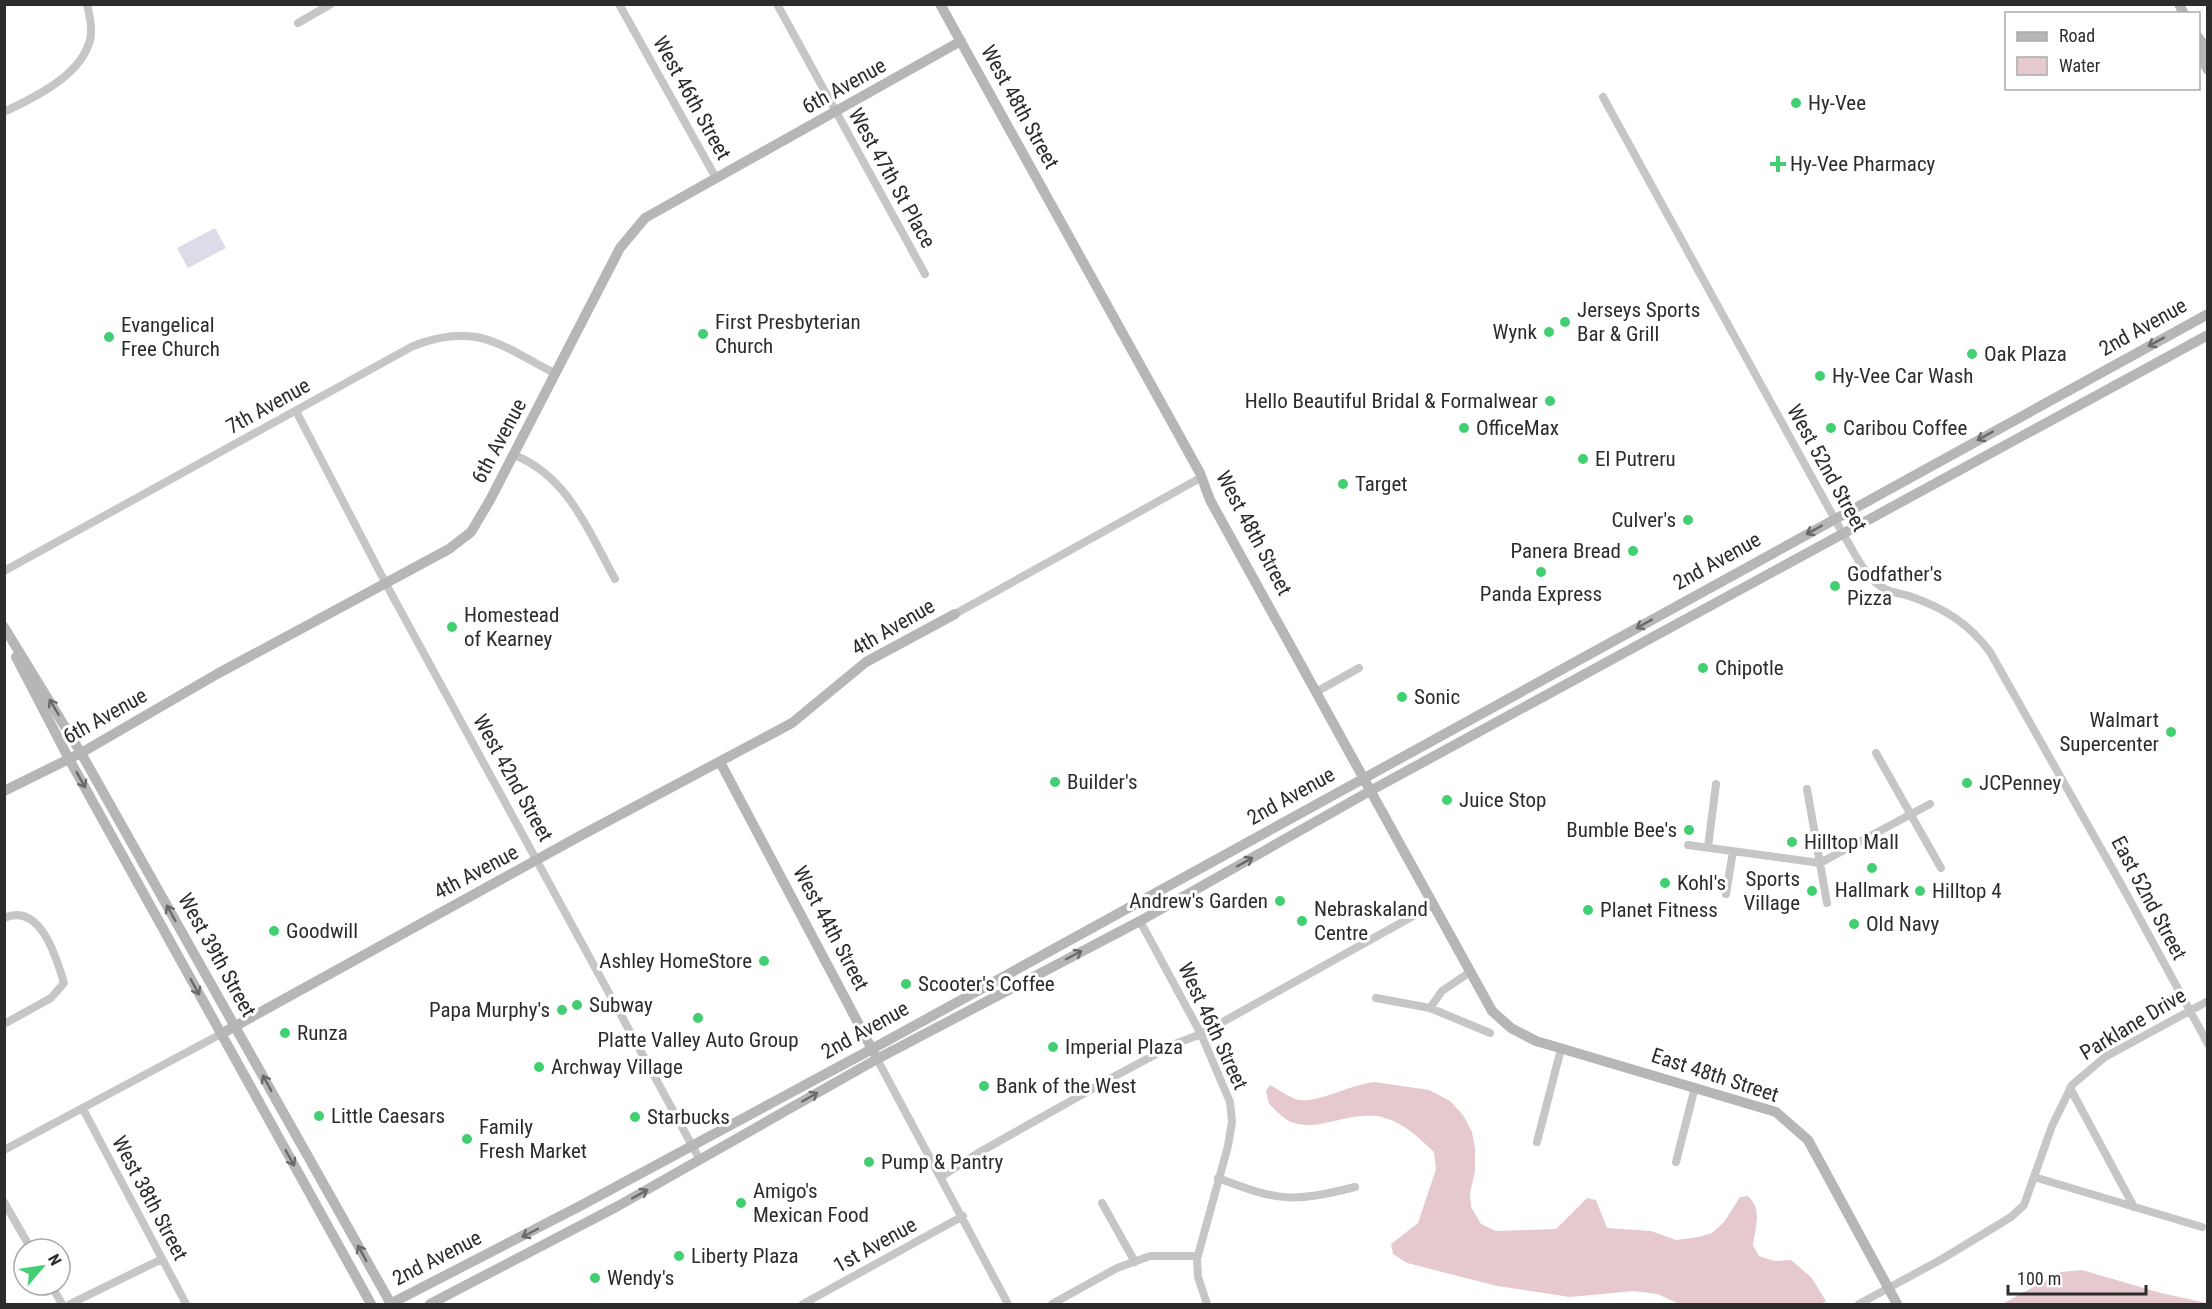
<svg xmlns="http://www.w3.org/2000/svg" width="2212" height="1309" font-family="'Roboto Condensed',sans-serif">
	<rect width="100%" height="100%" fill="#fff"/>
	<path fill="#dbdce8" d="M215 228 226 248 188 268 177 248Z"/>
	<path fill="#e6c9cf" d="M1375 1082 1429 1090 1450 1101 1463 1115 1472 1132 1475 1148V1171L1470 1193 1471 1207 1481 1224 1496 1231 1556 1229 1587 1198 1596 1200 1607 1228 1651 1231 1676 1240 1699 1237 1712 1233 1724 1222 1740 1197 1748 1196C1763 1210 1755 1227 1753 1246L1759 1256 1774 1261 1791 1260 1811 1277 1826 1301 1822 1304H1680L1657 1294 1634 1291 1570 1297 1497 1286 1407 1263 1393 1254 1391 1244 1418 1223 1436 1169 1434 1152C1420 1139 1404 1123 1385 1118 1353 1108 1323 1132 1294 1123 1284 1120 1276 1110 1269 1104L1266 1091 1270 1085C1279 1089 1290 1099 1300 1100 1321 1102 1352 1084 1375 1082Z
		M2082 1270 2161 1293 2207 1303V1304H2002L2061 1272Z"/>
	<g fill="none" stroke-linecap="round" stroke-linejoin="round">
		<path stroke="#c6c6c6" stroke-width="8" d="M619 4 716 178
			M777 4 925 274
			M298 23 331 4
			M1603 97 1843 534C1855 553 1865 578 1885 589 1893 593 1904 594 1912 597 1946 609 1969 624 1990 652L2121 884 2208 1044
			M4 112C33 98 76 78 88 46 94 33 90 18 87 4
			M296 411 386 584 700 1160
			M514 455C568 476 589 532 615 579
			M4 571 413 346C476 321 500 345 556 374
			M955 614 1202 477
			M1316 692 1359 668
			M1876 753 1941 868
			M1807 789 1827 903
			M1688 845 1820 863 1930 804
			M1708 847 1716 784
			M1726 894 1733 851
			M4 918C40 902 56 956 64 983L51 998 4 1024
			M1140 921 1201 1034 1230 1102 1232 1122 1228 1146 1197 1259 1198 1277 1207 1304
			M1376 998 1430 1008 1490 1033
			M1430 1008 1442 991 1470 972
			M877 1059 1008 1304
			M2070 1088 2134 1207
			M83 1109 186 1304
			M1537 1142 1561 1049
			M4 1150 221 1034
			M1676 1162 1695 1087
			M941 1177 978 1153 1117 1075 1175 1044 1201 1034 1433 905
			M2034 1177 2202 1227
			M1218 1178C1278 1201 1292 1203 1355 1187
			M4 1202 31 1249
			M1102 1203 1135 1262
			M51 1285 62 1304
			M70 1304 162 1259
			M803 1304 963 1216
			M1052 1304 1117 1268 1150 1256H1198
			M1859 1304 1942 1259 2011 1217 2024 1205 2052 1126 2072 1085 2105 1057 2208 1001"/>
		<path stroke="#b6b6b6" stroke-width="10" d="M940 4 1200 473 1210 500 1492 1011 1511 1028 1536 1041 1776 1112 1808 1140 1897 1304
			M2179 4 2184 14
			M2198 37 2208 51
			M2198 53 2208 70
			M4 627 81 753 391 1304
			M16 657 69 759 371 1304
			M720 762 874 1053
			M4 791 81 753 217 674 449 549 471 532 490 500 620 248 645 218 961 41
			M221 1034 578 837 792 723 866 662 955 614
			M390 1304 582 1205 872 1049 2208 314
			M430 1304 618 1206 877 1059 1140 921 1370 791 2208 335"/>
	</g>
	<defs><path id="oneway-shaft" d="M-6 0H5M1.5-3L5.5 0L1.5 3" fill="none" stroke-width="1.6" stroke-linecap="round" stroke-linejoin="round" transform="scale(1.5)"/></defs>
	<g stroke="#6a6a6a">
		<use href="#oneway-shaft" transform="translate(2156 342) rotate(151)"/>
		<use href="#oneway-shaft" transform="translate(1985 436) rotate(151)"/>
		<use href="#oneway-shaft" transform="translate(1814 530) rotate(151)"/>
		<use href="#oneway-shaft" transform="translate(1644 624) rotate(151)"/>
		<use href="#oneway-shaft" transform="translate(54 707) rotate(-121)"/>
		<use href="#oneway-shaft" transform="translate(81 780) rotate(61)"/>
		<use href="#oneway-shaft" transform="translate(1245 862) rotate(-29)"/>
		<use href="#oneway-shaft" transform="translate(171 913) rotate(-119)"/>
		<use href="#oneway-shaft" transform="translate(1074 955) rotate(-28)"/>
		<use href="#oneway-shaft" transform="translate(195 987) rotate(61)"/>
		<use href="#oneway-shaft" transform="translate(267 1083) rotate(-119)"/>
		<use href="#oneway-shaft" transform="translate(810 1097) rotate(-30)"/>
		<use href="#oneway-shaft" transform="translate(290 1158) rotate(61)"/>
		<use href="#oneway-shaft" transform="translate(640 1194) rotate(-29)"/>
		<use href="#oneway-shaft" transform="translate(530 1233) rotate(152)"/>
		<use href="#oneway-shaft" transform="translate(362 1253) rotate(-119)"/>
	</g>
	<g fill="#42cf71" stroke="#fff" stroke-width="2">
		<circle cx="1796" cy="103" r="6"/>
		<path d="M1775 155h6v6h6v6h-6v6h-6v-6h-6v-6h6z"/>
		<circle cx="1565" cy="322" r="6"/>
		<circle cx="1549" cy="332" r="6"/>
		<circle cx="703" cy="334" r="6"/>
		<circle cx="109" cy="337" r="6"/>
		<circle cx="1972" cy="354" r="6"/>
		<circle cx="1820" cy="376" r="6"/>
		<circle cx="1550" cy="401" r="6"/>
		<circle cx="1464" cy="428" r="6"/>
		<circle cx="1831" cy="428" r="6"/>
		<circle cx="1583" cy="459" r="6"/>
		<circle cx="1343" cy="484" r="6"/>
		<circle cx="1688" cy="520" r="6"/>
		<circle cx="1633" cy="551" r="6"/>
		<circle cx="1541" cy="572" r="6"/>
		<circle cx="1835" cy="586" r="6"/>
		<circle cx="452" cy="627" r="6"/>
		<circle cx="1703" cy="668" r="6"/>
		<circle cx="1402" cy="697" r="6"/>
		<circle cx="2171" cy="732" r="6"/>
		<circle cx="1055" cy="782" r="6"/>
		<circle cx="1967" cy="783" r="6"/>
		<circle cx="1447" cy="800" r="6"/>
		<circle cx="1689" cy="830" r="6"/>
		<circle cx="1792" cy="842" r="6"/>
		<circle cx="1872" cy="868" r="6"/>
		<circle cx="1665" cy="883" r="6"/>
		<circle cx="1812" cy="891" r="6"/>
		<circle cx="1920" cy="891" r="6"/>
		<circle cx="1280" cy="901" r="6"/>
		<circle cx="1588" cy="910" r="6"/>
		<circle cx="1302" cy="921" r="6"/>
		<circle cx="1854" cy="924" r="6"/>
		<circle cx="274" cy="931" r="6"/>
		<circle cx="764" cy="961" r="6"/>
		<circle cx="906" cy="984" r="6"/>
		<circle cx="577" cy="1005" r="6"/>
		<circle cx="562" cy="1010" r="6"/>
		<circle cx="698" cy="1018" r="6"/>
		<circle cx="285" cy="1033" r="6"/>
		<circle cx="1053" cy="1047" r="6"/>
		<circle cx="539" cy="1067" r="6"/>
		<circle cx="984" cy="1086" r="6"/>
		<circle cx="319" cy="1116" r="6"/>
		<circle cx="635" cy="1117" r="6"/>
		<circle cx="467" cy="1139" r="6"/>
		<circle cx="869" cy="1162" r="6"/>
		<circle cx="741" cy="1203" r="6"/>
		<circle cx="679" cy="1256" r="6"/>
		<circle cx="595" cy="1278" r="6"/>
	</g>
	<g text-anchor="middle" stroke-width="6" stroke-linejoin="round" paint-order="stroke">
		<g font-size="21" fill="#2c2c2c" stroke="#fff">
			<text transform="translate(844 86) rotate(-29)" y="7">6th Avenue</text>
			<text transform="translate(692 98) rotate(61)" y="7">West 46th Street</text>
			<text transform="translate(1020 107) rotate(61)" y="7">West 48th Street</text>
			<text transform="translate(892 178) rotate(61)" y="7">West 47th St Place</text>
			<text transform="translate(2143 327) rotate(-29)" y="7">2nd Avenue</text>
			<text transform="translate(268 406) rotate(-29)" y="7">7th Avenue</text>
			<text transform="translate(499 441) rotate(-62)" y="7">6th Avenue</text>
			<text transform="translate(1827 468) rotate(61)" y="7">West 52nd Street</text>
			<text transform="translate(1254 533) rotate(62)" y="7">West 48th Street</text>
			<text transform="translate(1717 561) rotate(-29)" y="7">2nd Avenue</text>
			<text transform="translate(893 627) rotate(-30)" y="7">4th Avenue</text>
			<text transform="translate(105 716) rotate(-29)" y="7">6th Avenue</text>
			<text transform="translate(513 778) rotate(61)" y="7">West 42nd Street</text>
			<text transform="translate(1291 796) rotate(-29)" y="7">2nd Avenue</text>
			<text transform="translate(476 872) rotate(-28)" y="7">4th Avenue</text>
			<text transform="translate(2149 898) rotate(62)" y="7">East 52nd Street</text>
			<text transform="translate(831 928) rotate(62)" y="7">West 44th Street</text>
			<text transform="translate(217 955) rotate(61)" y="7">West 39th Street</text>
			<text transform="translate(2133 1024) rotate(-31)" y="7">Parklane Drive</text>
			<text transform="translate(1213 1026) rotate(65)" y="7">West 46th Street</text>
			<text transform="translate(865 1030) rotate(-29)" y="7">2nd Avenue</text>
			<text transform="translate(1715 1075) rotate(18)" y="7">East 48th Street</text>
			<text transform="translate(150 1198) rotate(62)" y="7">West 38th Street</text>
			<text transform="translate(875 1245) rotate(-29)" y="7">1st Avenue</text>
			<text transform="translate(437 1258) rotate(-27)" y="7">2nd Avenue</text>
		</g>
		<g font-size="21" fill="#2c2c2c" stroke="#fff" text-anchor="start">
			<text x="1808" y="110">Hy-Vee</text>
			<text x="1790" y="171">Hy-Vee Pharmacy</text>
			<text x="1577" y="317">Jerseys Sports<tspan x="1577" dy="24">Bar &amp; Grill</tspan></text>
			<text x="715" y="329">First Presbyterian<tspan x="715" dy="24">Church</tspan></text>
			<text x="121" y="332">Evangelical<tspan x="121" dy="24">Free Church</tspan></text>
			<text x="1537" y="339" text-anchor="end">Wynk</text>
			<text x="1984" y="361">Oak Plaza</text>
			<text x="1832" y="383">Hy-Vee Car Wash</text>
			<text x="1538" y="408" text-anchor="end">Hello Beautiful Bridal &amp; Formalwear</text>
			<text x="1476" y="435">OfficeMax</text>
			<text x="1843" y="435">Caribou Coffee</text>
			<text x="1595" y="466">El Putreru</text>
			<text x="1355" y="491">Target</text>
			<text x="1676" y="527" text-anchor="end">Culver's</text>
			<text x="1621" y="558" text-anchor="end">Panera Bread</text>
			<text x="1847" y="581">Godfather's<tspan x="1847" dy="24">Pizza</tspan></text>
			<text x="1541" y="601" text-anchor="middle">Panda Express</text>
			<text x="464" y="622">Homestead<tspan x="464" dy="24">of Kearney</tspan></text>
			<text x="1715" y="675">Chipotle</text>
			<text x="1414" y="704">Sonic</text>
			<text x="2159" y="727" text-anchor="end">Walmart<tspan x="2159" dy="24">Supercenter</tspan></text>
			<text x="1067" y="789">Builder's</text>
			<text x="1979" y="790">JCPenney</text>
			<text x="1459" y="807">Juice Stop</text>
			<text x="1677" y="837" text-anchor="end">Bumble Bee's</text>
			<text x="1804" y="849">Hilltop Mall</text>
			<text x="1800" y="886" text-anchor="end">Sports<tspan x="1800" dy="24">Village</tspan></text>
			<text x="1677" y="890">Kohl's</text>
			<text x="1872" y="897" text-anchor="middle">Hallmark</text>
			<text x="1932" y="898">Hilltop 4</text>
			<text x="1268" y="908" text-anchor="end">Andrew's Garden</text>
			<text x="1314" y="916">Nebraskaland<tspan x="1314" dy="24">Centre</tspan></text>
			<text x="1600" y="917">Planet Fitness</text>
			<text x="1866" y="931">Old Navy</text>
			<text x="286" y="938">Goodwill</text>
			<text x="752" y="968" text-anchor="end">Ashley HomeStore</text>
			<text x="918" y="991">Scooter's Coffee</text>
			<text x="589" y="1012">Subway</text>
			<text x="550" y="1017" text-anchor="end">Papa Murphy's</text>
			<text x="297" y="1040">Runza</text>
			<text x="698" y="1047" text-anchor="middle">Platte Valley Auto Group</text>
			<text x="1065" y="1054">Imperial Plaza</text>
			<text x="551" y="1074">Archway Village</text>
			<text x="996" y="1093">Bank of the West</text>
			<text x="331" y="1123">Little Caesars</text>
			<text x="647" y="1124">Starbucks</text>
			<text x="479" y="1134">Family<tspan x="479" dy="24">Fresh Market</tspan></text>
			<text x="881" y="1169">Pump &amp; Pantry</text>
			<text x="753" y="1198">Amigo's<tspan x="753" dy="24">Mexican Food</tspan></text>
			<text x="691" y="1263">Liberty Plaza</text>
			<text x="607" y="1285">Wendy's</text>
		</g>
	</g>
	<rect width="2212" height="1309" fill="none" stroke="#2c2c2c" stroke-width="12"/>
	<rect x="2005" y="12" width="195" height="78" fill="#ffffff" stroke="#ababab" stroke-width="1.5"/>
	<rect x="2017" y="32" width="30" height="9" fill="#b6b6b6" stroke="#ababab" stroke-width="1.5"/>
	<text x="2059" y="42" font-size="18" fill="#2c2c2c">Road</text>
	<rect x="2017" y="57" width="30" height="18" fill="#e6c9cf" stroke="#ababab" stroke-width="1.5"/>
	<text x="2059" y="72" font-size="18" fill="#2c2c2c">Water</text>
	<g transform="translate(42 1267) rotate(61)"><circle r="28" fill="#ffffff" stroke="#ababab" stroke-width="1.5"/>
	<path d="M0-4.5L10 22L0 15L-10 22Z" fill="#42cf71"/>
	<text y="-9" font-size="16" font-weight="bold" text-anchor="middle" fill="#2c2c2c">N</text>
	</g>
	<path d="M2008 1285v9h138v-9" fill="none" stroke="#2c2c2c" stroke-width="3"/>
	<text x="2017" y="1285" font-size="18" fill="#2c2c2c" stroke="#ffffff" stroke-width="4.5" paint-order="stroke">100 m</text>
</svg>
